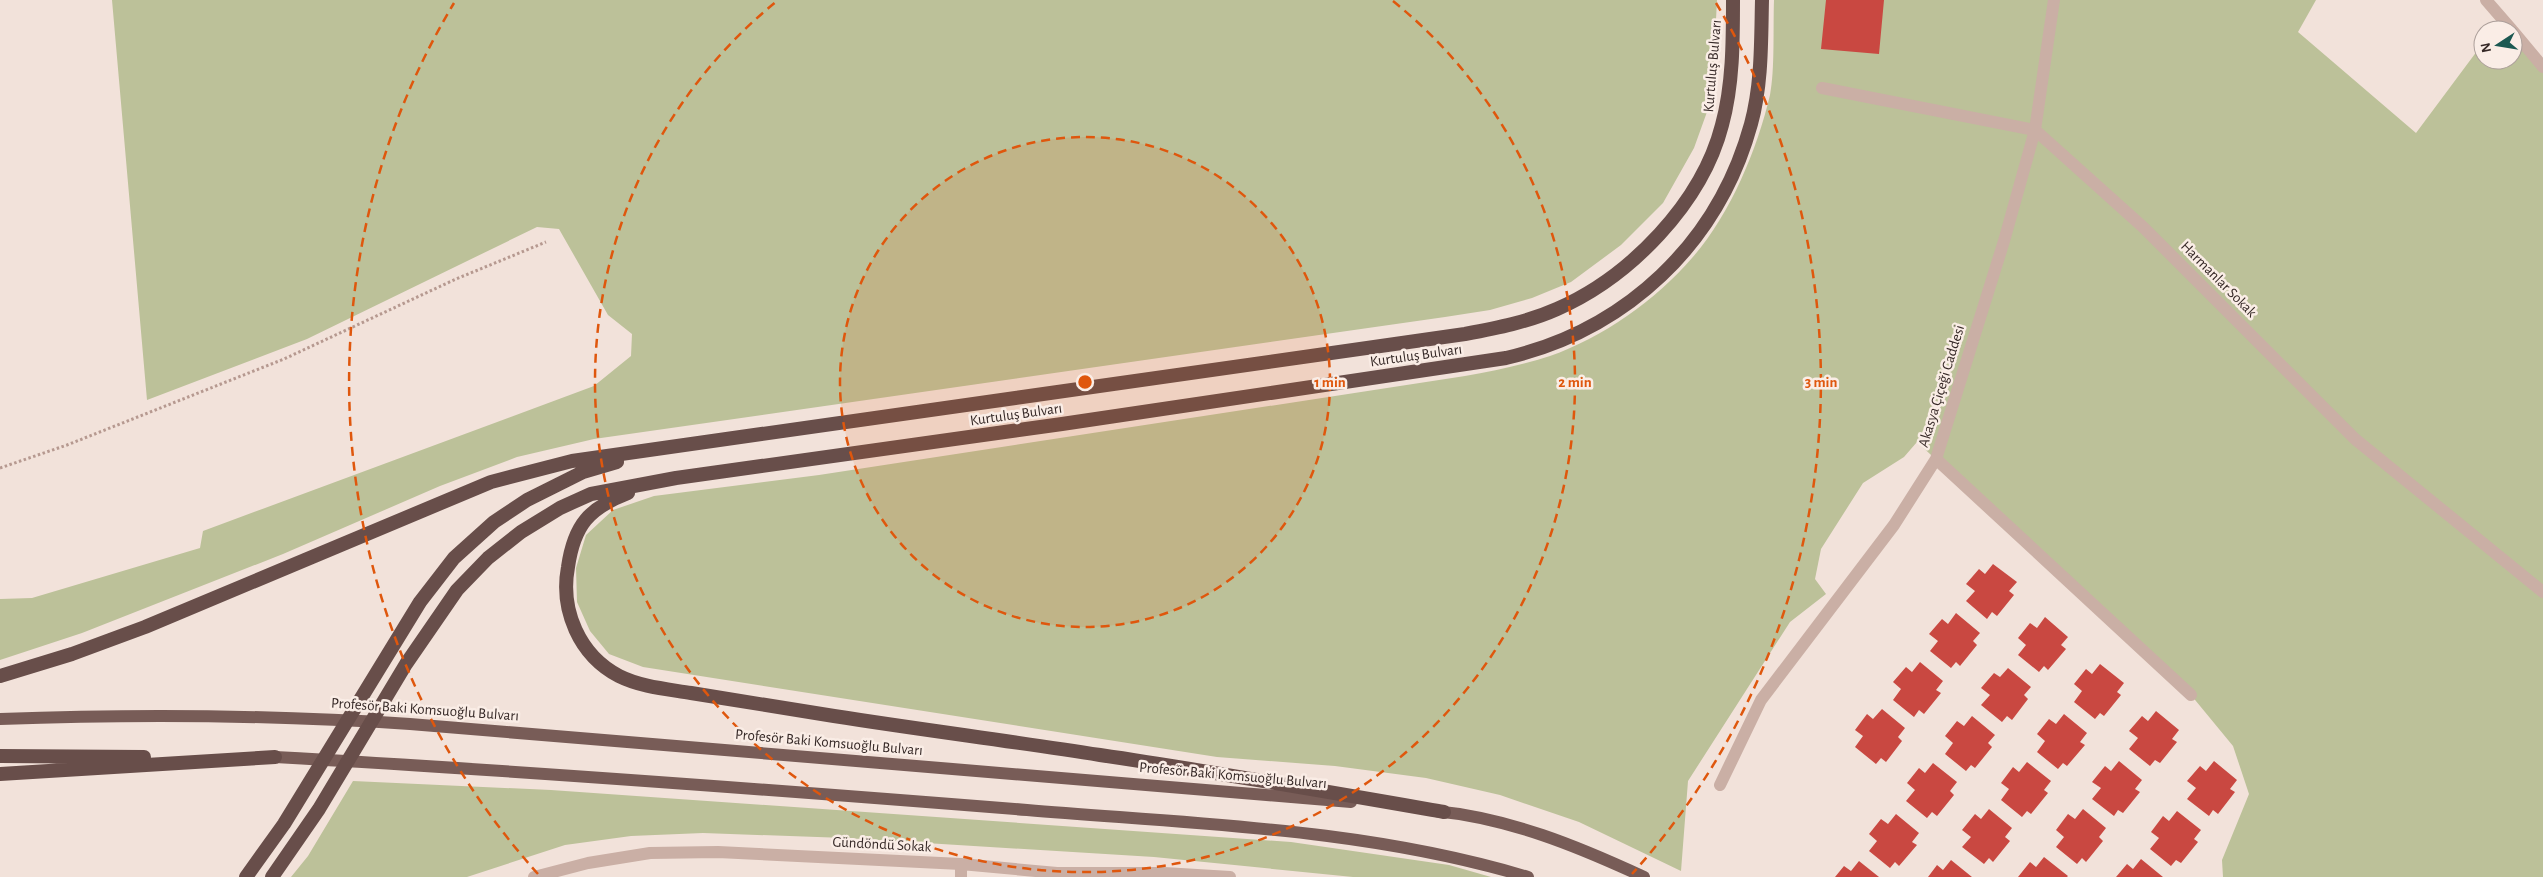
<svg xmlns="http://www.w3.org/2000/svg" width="2543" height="877" font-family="'Alegreya Sans',sans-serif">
	<rect width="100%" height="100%" fill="#f2e2da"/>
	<path fill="#bcc199" d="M112 0H1717L1712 98 1694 148 1663 203 1621 245 1571 282 1532 298 1490 310 1445 317 594 439 517 457 440 486 283 554 82 633 0 660V599L32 598 200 548 203 531 594 386 631 356 632 334 608 315 559 229 537 227 307 339 147 400Z
		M1774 0H2316L2298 32 2416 133 2483 43V60H2513V30L2543 66V877H2223L2222 860 2249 794 2233 746 2191 695 1917 442 1904 457 1863 483 1821 549 1815 579 1826 594 1790 622 1688 781 1681 871 1579 822 1500 795 1426 778 1335 766 1217 757 643 667 609 654 590 631 577 602 576 568 586 535 613 510 654 496 819 475 1465 376C1493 371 1522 365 1550 356 1602 338 1656 300 1692 258 1730 215 1757 150 1770 95 1775 70 1773 27 1774 0Z
		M353 781 551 790 1291 842 1449 865 1491 877H1353L1154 857 845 838 703 833 631 836 565 845 467 877H291L308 856Z"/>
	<path fill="#c94841" d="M1826 0H1884L1879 54 1821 49Z
		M1993 564 2017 582 2009 591 2014 595 1997 616 1992 612 1987 619 1966 601 1975 591 1966 584 1979 569 1985 574Z
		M1956 613 1980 633 1973 641 1977 645 1960 666 1956 662 1951 668 1930 651 1938 641 1929 634 1942 619 1948 624Z
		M2045 617 2068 637 2061 645 2066 649 2048 670 2044 666 2039 672 2018 655 2026 645 2018 638 2030 623 2037 628Z
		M1920 662 1943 681 1936 690 1941 693 1924 714 1919 710 1914 717 1893 700 1901 689 1893 682 1906 667 1912 672Z
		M2100 664 2124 683 2117 692 2121 695 2104 716 2100 713 2095 719 2074 702 2082 691 2074 684 2086 669 2092 674Z
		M2008 668 2031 687 2024 695 2028 699 2012 720 2007 716 2002 722 1981 705 1990 695 1981 688 1994 673 2000 677Z
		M1882 709 1905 728 1898 737 1902 741 1886 762 1881 758 1876 764 1855 747 1863 736 1855 730 1867 714 1873 719Z
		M2156 711 2179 730 2172 739 2177 742 2160 763 2155 760 2150 766 2129 749 2138 738 2129 731 2142 716 2148 721Z
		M2064 714 2087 733 2080 742 2085 745 2067 766 2063 763 2058 769 2037 752 2045 741 2037 734 2049 719 2056 724Z
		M1972 716 1995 735 1988 743 1992 747 1975 768 1971 765 1966 771 1945 754 1953 743 1945 736 1957 721 1964 726Z
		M2119 761 2142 780 2135 789 2140 792 2123 813 2118 810 2114 816 2092 799 2101 788 2092 782 2105 766 2111 771Z
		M2214 761 2237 780 2230 789 2235 792 2218 814 2213 810 2209 816 2187 799 2196 788 2187 781 2200 766 2206 771Z
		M2027 762 2051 781 2044 790 2048 793 2031 814 2027 811 2022 817 2001 800 2009 789 2001 783 2013 767 2019 772Z
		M1933 763 1957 782 1950 791 1954 795 1937 816 1932 812 1927 818 1906 801 1915 790 1907 783 1919 768 1925 773Z
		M1989 809 2012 828 2005 837 2010 841 1993 862 1989 858 1984 864 1962 847 1971 837 1962 830 1975 814 1981 819Z
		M2083 809 2106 828 2099 837 2103 841 2086 862 2082 858 2077 864 2056 847 2064 837 2056 830 2068 814 2075 819Z
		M2177 811 2201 830 2194 839 2198 842 2181 863 2176 860 2171 866 2150 849 2159 838 2151 832 2163 816 2169 821Z
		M1896 814 1919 833 1912 842 1917 845 1899 866 1895 862 1890 868 1869 851 1877 841 1869 834 1881 819 1888 824Z
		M2044 857 2068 876 2067 877H2018L2030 862 2036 867Z
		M2141 859 2163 877H2116L2127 864 2133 869Z
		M1951 860 1972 877H1928L1937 865 1943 870Z
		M1859 861 1879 877H1835L1844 866 1851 871Z"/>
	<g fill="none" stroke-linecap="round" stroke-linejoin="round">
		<path stroke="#b69990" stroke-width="3" stroke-dasharray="2.5 2.5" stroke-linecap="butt" d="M0 468 67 445 284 359 456 279 546 242"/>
		<path stroke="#caafa5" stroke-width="12" d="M2486 0 2512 30
			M2513 31 2543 67
			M1822 88 2035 130 2143 227 2355 439 2543 592
			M1936 459 2191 695
			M1720 785 1761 700 1894 525 1936 459 2004 241 2035 130 2054 0
			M534 877 588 863 650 853 718 852 961 864 1057 873H1164L1230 877
			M961 877V864"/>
		<path stroke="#785c57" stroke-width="12" d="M0 719C137 714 273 715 410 724L1351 802
			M275 757C526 771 776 790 1027 810 1195 824 1366 828 1528 877
			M1435 811C1509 818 1577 846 1644 877"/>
		<path stroke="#684e4a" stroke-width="14" d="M628 493C589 508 574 525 568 567 560 610 579 655 619 676 641 687 667 689 691 693 739 701 787 708 834 716 923 730 1011 741 1100 755 1215 772 1329 792 1444 812
			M0 676 72 654 145 627 491 482 572 461 1465 334C1497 328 1528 322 1557 309 1630 277 1702 203 1722 125 1733 85 1733 41 1733 0
			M0 756 144 757
			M0 774 275 757
			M246 877 284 824 420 602 454 558 494 522 527 500 583 472 617 462
			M272 877 319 809 406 664 457 590 488 558 521 532 560 508 591 494 676 478 1062 424 1506 358C1626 330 1718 244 1751 124 1762 84 1761 41 1762 0"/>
	</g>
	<circle cx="1085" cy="382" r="245" fill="#df570d" fill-opacity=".12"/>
	<g fill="none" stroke="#df570d" stroke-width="2.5" stroke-dasharray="9 6">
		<circle cx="1085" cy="382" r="245"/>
		<path d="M1393 1A490 490 0 1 1 777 1"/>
		<path d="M538 874A736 736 0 0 1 454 3M1716 3A736 736 0 0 1 1632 874"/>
	</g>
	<g text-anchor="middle" stroke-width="5" stroke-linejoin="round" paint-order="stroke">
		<g font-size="15" fill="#362927" stroke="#faede6">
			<text transform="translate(1712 66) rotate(-85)" y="5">Kurtuluş Bulvarı</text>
			<text transform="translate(2219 279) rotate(45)" y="5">Harmanlar Sokak</text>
			<text transform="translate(1416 355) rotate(-8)" y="5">Kurtuluş Bulvarı</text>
			<text transform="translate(1941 386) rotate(-73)" y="5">Akasya Çiçeği Caddesi</text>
			<text transform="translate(1016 414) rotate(-8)" y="5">Kurtuluş Bulvarı</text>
			<text transform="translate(425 709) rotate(4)" y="5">Profesör Baki Komsuoğlu Bulvarı</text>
			<text transform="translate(829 742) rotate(5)" y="5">Profesör Baki Komsuoğlu Bulvarı</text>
			<text transform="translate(1233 775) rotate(5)" y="5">Profesör Baki Komsuoğlu Bulvarı</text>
			<text transform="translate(882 844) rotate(3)" y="5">Gündöndü Sokak</text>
		</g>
	</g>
	<circle cx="1085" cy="382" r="8" fill="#df570d" stroke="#faede6" stroke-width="2.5"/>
	<g font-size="15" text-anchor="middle" font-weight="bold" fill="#df570d" stroke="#faede6" stroke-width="5" stroke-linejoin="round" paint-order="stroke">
		<text x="1330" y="387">1 min</text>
		<text x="1575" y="387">2 min</text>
		<text x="1821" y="387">3 min</text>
	</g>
	<g transform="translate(2498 45) rotate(258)"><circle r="24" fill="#faede6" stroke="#ac9f9a"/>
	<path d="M0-4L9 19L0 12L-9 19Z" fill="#1b5851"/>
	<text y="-8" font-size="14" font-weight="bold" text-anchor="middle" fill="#362927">N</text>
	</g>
</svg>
